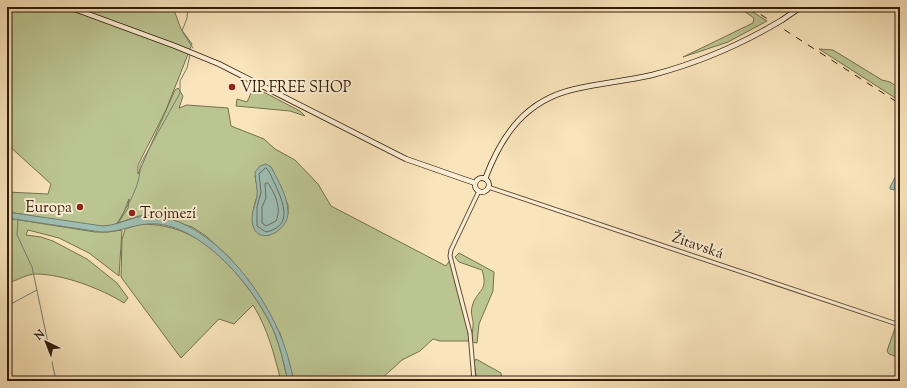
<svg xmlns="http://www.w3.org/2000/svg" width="907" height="388" font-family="'Sorts Mill Goudy',serif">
	<rect width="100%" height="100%" fill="#f9e4bb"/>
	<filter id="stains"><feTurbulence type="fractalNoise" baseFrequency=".005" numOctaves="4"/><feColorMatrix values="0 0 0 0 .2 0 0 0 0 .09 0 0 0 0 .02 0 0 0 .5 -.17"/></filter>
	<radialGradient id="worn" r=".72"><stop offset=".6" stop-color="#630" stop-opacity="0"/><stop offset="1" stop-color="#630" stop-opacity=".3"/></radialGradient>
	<path fill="#bbc592" stroke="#76704e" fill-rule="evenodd" d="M9 7H145L174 10 181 29 192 44 166 110 138 165V174L175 90 178 88 183 96 179 108 187 105 228 108 231 126 264 139 275 149 295 160 318 184 331 206 446 266 450 260 467 323 469 341H440L433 339 420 351 402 360 379 381H294L280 333 230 258 206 236 192 227 159 216H139L118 223 128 208 129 199C126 206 122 221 114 225 100 231 27 214 7 212V192L48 194 51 184 7 144V18ZM271 167 288 205V214C280 225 274 240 259 233 252 218 251 214 257 197 259 192 256 182 255 176Z
		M738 7H745L767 21 728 42 683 57 753 23 754 18Z
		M819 49 833 50 882 80 890 82 900 89V101Z
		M254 87 300 111 305 116 290 111 236 106 237 99 247 102Z
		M7 218 95 232H108L122 230 119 276 89 253 59 238 28 230 26 235 41 237 53 241 87 259 117 283 128 298 124 303C102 289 63 274 36 274 26 274 17 281 7 283Z
		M140 224C158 224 174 227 190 235 224 251 261 300 275 334 281 349 284 365 288 381H281C274 354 268 329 253 305L234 324 219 319 181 358 121 277 122 240 125 229Z
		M459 253 494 272 493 291 479 324 477 343 472 342C471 335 473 332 473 326 474 320 470 314 472 307 477 288 489 293 482 270L459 262 455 257Z
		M895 328 900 330V358L889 354 887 351Z
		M476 359 501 373 502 381H477L474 363Z"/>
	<path fill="#9ebeb3" stroke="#727d6f" d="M266 164 271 167C278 180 288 197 288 213 288 230 260 247 253 226 250 215 255 206 257 196 258 189 255 180 255 172L260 166Z
		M900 168V177L894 190 890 189V187Z
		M7 212 103 226C122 225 139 212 159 216 213 226 258 284 279 332 286 347 290 364 294 381H288C284 365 281 349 275 334 258 292 206 228 157 224 137 222 120 233 101 232L7 218Z"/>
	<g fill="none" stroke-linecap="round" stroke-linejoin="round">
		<path stroke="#676c5e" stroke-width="1" d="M266 168C270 171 272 179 275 184 283 202 294 226 266 232L257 226V207L261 192 259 174Z
			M268 183C275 194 282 208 276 221L266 226 262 223V207L266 198 265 184Z"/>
		<path stroke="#727d6f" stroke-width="1" d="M188 7 187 18 182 31 193 48
			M18 219 17 235 32 267 56 381
			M117 224C127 206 141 186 140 165L180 93V81L187 68 190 55
			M7 306 37 290"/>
		<defs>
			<path id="minor" d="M488 187 900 325
				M474 381 470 333 450 256 451 250 479 191"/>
			<path id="secondary" d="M69 7 175 46 219 64 406 159 475 183
				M782 20 801 7
				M475 185a7 7 0 1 1 14 0a7 7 0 1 1-14 0Z
				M485 179C502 134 526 100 575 89 600 83 627 81 652 75 694 64 733 48 770 27"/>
		</defs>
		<use href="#minor" stroke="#624d36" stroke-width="5"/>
		<use href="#secondary" stroke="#301b09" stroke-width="6"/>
		<use href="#minor" stroke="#fbedd3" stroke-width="3"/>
		<use href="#secondary" stroke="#fbedd3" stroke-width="4.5"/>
		<path stroke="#301b09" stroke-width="1" stroke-dasharray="7 7" stroke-linecap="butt" d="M749 7 900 104"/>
		<defs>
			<path id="secondary-bridge" d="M770 27 782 20"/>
		</defs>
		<use href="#secondary-bridge" stroke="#301b09" stroke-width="6" stroke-linecap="butt"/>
		<use href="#secondary-bridge" stroke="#fbedd3" stroke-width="4.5"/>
	</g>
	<g fill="#8f2418" stroke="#fbedd3" stroke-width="1.5">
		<circle cx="232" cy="87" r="4"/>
		<circle cx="80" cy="207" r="4"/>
		<circle cx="132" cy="213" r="4"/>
	</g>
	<g text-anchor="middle" stroke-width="4" stroke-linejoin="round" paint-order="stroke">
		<g font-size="15" fill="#301b09" stroke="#fbedd3" text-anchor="start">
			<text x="240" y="92">VIP FREE SHOP</text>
			<text x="72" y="212" text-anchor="end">Europa</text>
			<text x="140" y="218">Trojmezí</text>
		</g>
		<g font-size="15" fill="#301b09" stroke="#fbedd3">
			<text transform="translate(698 245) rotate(19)" y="5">Žitavská</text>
		</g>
	</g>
	<rect width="907" height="388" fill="none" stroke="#f9e4bb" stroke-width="24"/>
	<rect x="8" y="8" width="891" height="372" fill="none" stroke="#301b09" stroke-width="2"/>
	<rect x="12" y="12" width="883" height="364" fill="none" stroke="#301b09"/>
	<g transform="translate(46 342) rotate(317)" stroke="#fbedd3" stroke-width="3" paint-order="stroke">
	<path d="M0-3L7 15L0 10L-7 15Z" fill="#301b09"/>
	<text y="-6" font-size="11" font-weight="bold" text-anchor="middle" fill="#301b09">N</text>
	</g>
	<rect width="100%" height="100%" filter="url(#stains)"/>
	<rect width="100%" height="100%" fill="url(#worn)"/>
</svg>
